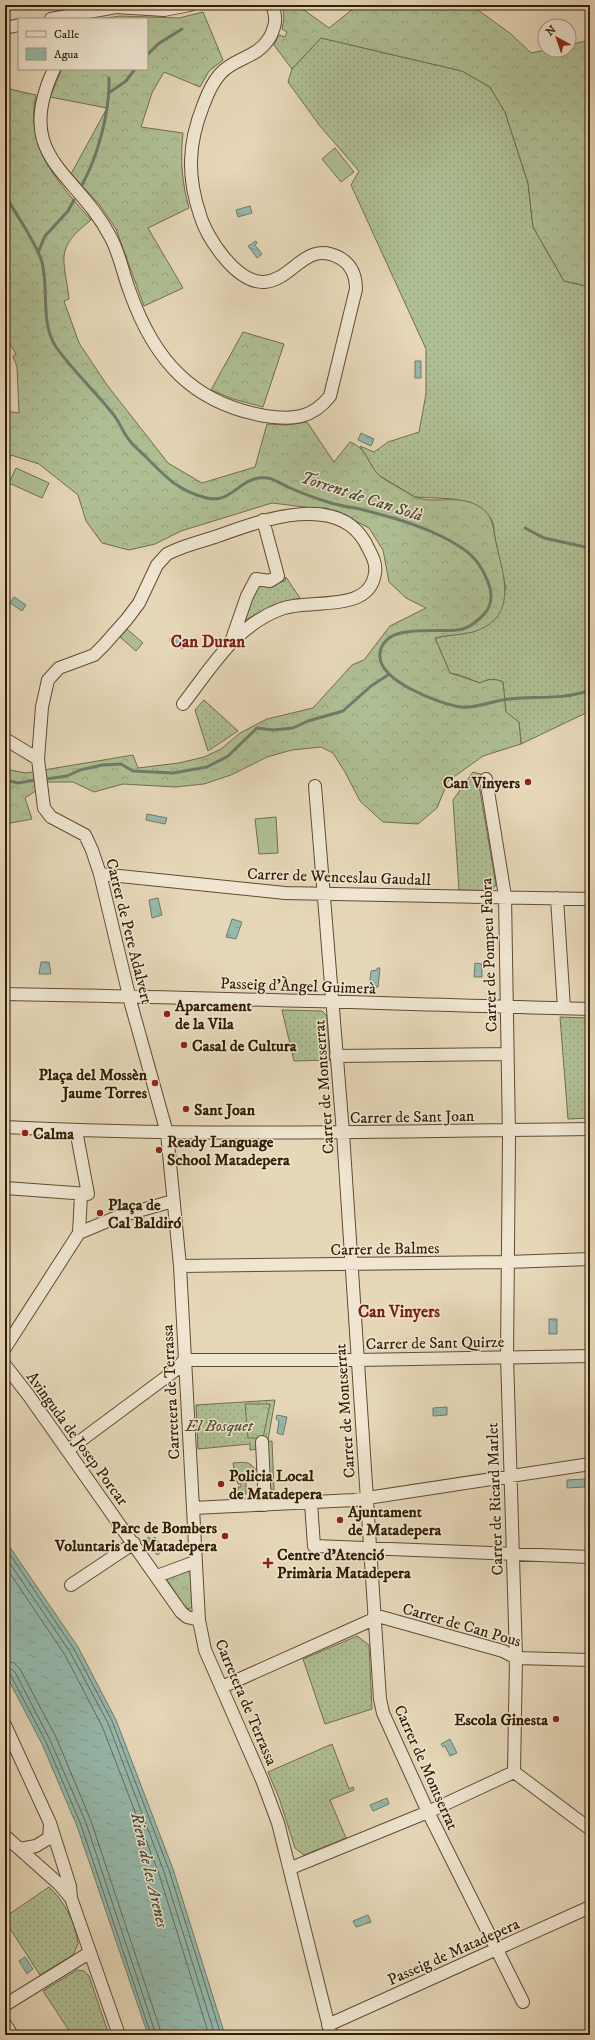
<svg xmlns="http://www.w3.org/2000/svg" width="595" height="2040" font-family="'IM FELL DW Pica',serif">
	<defs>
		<pattern id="grass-dots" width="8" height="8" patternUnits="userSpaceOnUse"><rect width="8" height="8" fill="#afbf94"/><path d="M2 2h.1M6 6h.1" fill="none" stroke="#97a47e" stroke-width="1.8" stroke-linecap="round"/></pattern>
		<pattern id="forest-crowns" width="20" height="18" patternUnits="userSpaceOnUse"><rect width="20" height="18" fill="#afbf94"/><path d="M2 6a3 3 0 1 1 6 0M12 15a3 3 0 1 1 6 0" fill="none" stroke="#97a47e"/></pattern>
		<pattern id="water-ripples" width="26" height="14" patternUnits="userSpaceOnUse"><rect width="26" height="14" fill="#96baae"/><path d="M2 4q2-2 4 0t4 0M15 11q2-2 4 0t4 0" fill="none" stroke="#829f94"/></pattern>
	</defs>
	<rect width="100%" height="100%" fill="#e6d7b8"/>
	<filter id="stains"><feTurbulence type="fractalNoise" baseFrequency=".005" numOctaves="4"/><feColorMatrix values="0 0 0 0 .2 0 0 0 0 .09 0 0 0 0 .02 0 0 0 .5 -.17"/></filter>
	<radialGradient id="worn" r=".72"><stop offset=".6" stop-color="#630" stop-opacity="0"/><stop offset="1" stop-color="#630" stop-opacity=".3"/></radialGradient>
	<path fill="url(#grass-dots)" stroke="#706e4c" d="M321 38 462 71 490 87 505 112 528 183 533 227 564 281 590 287V711L521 744 519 722 506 713 503 682C494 678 488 679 480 683L460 675 450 673 435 638 474 631 491 622 506 588 496 544 493 523 490 517 455 499 415 497 377 474 360 446 374 452 388 442 419 432 426 394V349L351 185 359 171 320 126 288 82 292 69Z
		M286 577 300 598 273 605 244 621 257 582 271 585 285 581Z
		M204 700 238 731 208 751 195 710Z
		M473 772 484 775 478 779 496 885 491 891 459 890 453 800Z
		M282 1010 322 1011 327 1016 330 1060 294 1061Z
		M560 1017 590 1018V1118L568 1119Z
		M275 1400 268 1440 263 1480 246 1481V1494H238V1487H241V1484H238L237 1481H236L233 1463C245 1462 249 1461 256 1470L259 1449 250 1450V1444L198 1449 196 1405Z
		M357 1636 369 1645 372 1709 325 1724 303 1659Z
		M332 1744 349 1789 353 1787 354 1790 330 1800 346 1838 304 1855 295 1848 279 1798 268 1772Z
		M49 1887C64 1900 76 1924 78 1944L73 1955 40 1975 5 1921V1917Z
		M77 1970 84 1971 89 1976 109 2035H72L43 1991Z"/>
	<path fill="url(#forest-crowns)" stroke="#706e4c" d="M283 5H297L329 28 358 5H471L511 34 531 53 545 50H569V45L586 41 590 45V287L564 281 533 227 528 183 505 112 490 87 462 71 321 38 292 69 274 45 279 35 285 37 287 32 282 29 284 18Z
		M203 12 223 60 209 71 200 87 164 72 152 93 141 127 183 133C180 159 182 183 189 208L148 228 183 288 144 306 116 229 99 204 71 174 107 108 50 97 62 69H147V19H99L120 16 179 18Z
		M5 88 36 95C24 148 59 183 91 220 54 249 64 257 69 299L64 301 79 343 107 385 168 463 202 483 255 467 267 424 287 425 307 422 334 462 350 442C367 449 366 460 377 473 383 480 396 486 405 491 408 493 412 496 415 497 436 505 459 493 480 507 495 517 493 532 497 547 505 580 517 618 473 632 461 635 447 635 435 638L450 673 480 683C488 679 494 678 503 682L506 712 519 722 521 744 483 756 448 781 437 808 418 824 383 822 360 801 345 772 333 753 321 747 292 750 267 757 231 775 204 784 175 787 123 784 94 792 73 782H49L25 798 32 819 5 824V769L26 773 133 755 138 768 179 763 204 757 221 749 240 733 267 719 313 708 352 665 364 660 390 626 426 608 406 598 389 582 383 550 369 528 337 511 272 503 181 531 155 544 129 550 102 543 86 521 78 495 39 464 11 455 5 470V411L19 413 17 367 13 356 16 354 5 335Z
		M243 332 284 344 263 407 233 399 211 390Z
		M245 1404H270L263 1438H248Z
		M191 1570 193 1606 189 1609 186 1608 167 1580 168 1578Z"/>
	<path fill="#afbf94" stroke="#706e4c" d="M335 148 354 172 341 182 322 159Z
		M16 468 49 483 42 498 9 483Z
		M127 629 143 643 136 651 120 637Z
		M276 817 278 853 259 854 255 819Z
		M272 1441 274 1490H266L264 1442Z"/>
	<path fill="url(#water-ripples)" stroke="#6e7c6a" d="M250 206 252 213 238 217 236 210Z
		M256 241 257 243 255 245 262 254 257 258 248 246Z
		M415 361H421V378H415Z
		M361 433 374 439 371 446 358 440Z
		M14 597 26 605 22 611 10 603Z
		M174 634 187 640 183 649 170 642V638Z
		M147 814 167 818 165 824 146 820Z
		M158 898 162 915 152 918 149 900Z
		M232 919 242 922 236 939 226 937Z
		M41 962H49L51 974H39Z
		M475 963 482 964V977H474Z
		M377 968H380L378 987H369L371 971 377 970Z
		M549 1319H557V1334H549Z
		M447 1407V1415L433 1416V1408Z
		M277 1415 287 1417 283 1435 277 1433 279 1421 276 1419Z
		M585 1479V1487L567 1488V1480Z
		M149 1537 151 1540 155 1537 164 1550 157 1555 146 1539Z
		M5 1540 78 1647 116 1720 173 1869 225 2035H148L77 1826 42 1744 5 1673Z
		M450 1739 457 1753 450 1756 445 1746 443 1747 441 1744Z
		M387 1798 389 1804 373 1811 370 1805Z
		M368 1915 371 1922 356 1927 353 1921Z
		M25 1957 33 1969 27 1974 19 1961Z"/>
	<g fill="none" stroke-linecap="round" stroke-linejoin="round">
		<path stroke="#646c5a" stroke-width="1" d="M5 1547 74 1649 112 1721 169 1870 221 2035
			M5 1556 70 1652 108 1723 164 1872 215 2035
			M5 1566 65 1655 102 1726 159 1874 209 2035
			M5 1661 14 1663 20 1669 56 1737 91 1821 162 2035
			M5 1667 10 1668 15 1672 50 1740 86 1823 156 2035
			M5 1672 10 1674 46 1742 81 1825 151 2035"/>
		<path stroke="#6e7c6a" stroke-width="3" d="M147 55 158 44 182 29
			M110 92 126 81 135 69
			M82 185C98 156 110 111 109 78
			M5 195C15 213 36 242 42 262 49 289 40 323 56 347 73 371 95 391 113 414 119 421 122 430 127 437 132 445 140 451 146 457 166 477 176 489 203 497 234 507 238 474 268 478 274 479 281 484 288 487 301 493 315 498 328 502 339 506 350 507 360 509 395 518 432 528 462 548 476 557 485 572 490 588 492 597 491 606 485 613 479 620 471 626 463 629 442 635 385 620 380 653 376 680 439 704 461 707 476 709 494 700 509 699 537 696 564 700 590 690
			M38 253 45 236 68 211 74 200
			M525 528 544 538 590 548
			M46 779 67 776 80 770 102 765 121 764 133 771 173 773 207 767 228 756 257 728 273 730 293 728 308 721 343 711 371 686 388 675
			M5 780 18 783 35 780"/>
		<defs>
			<path id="minor" d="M51 19 116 7 164 10 190 5
				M5 28 19 25
				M54 69C12 159 77 171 111 238 120 255 123 274 130 292 154 360 192 403 265 416 292 420 312 419 330 396L356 289C356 276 352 265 340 258 305 239 294 280 264 282 236 283 207 238 200 215 187 176 188 144 203 106 207 95 212 83 220 74 235 57 257 59 270 37 276 25 277 17 272 5
				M232 639 247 596 256 579 270 581 278 576 263 520
				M183 704C212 667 235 626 281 609 309 598 370 614 375 573 377 562 370 552 365 542 336 491 257 522 215 537 199 542 182 546 167 554L157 565 139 603 127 619 104 645 94 655 59 668 48 680 42 707 38 759 44 808 51 817 85 835 92 850 100 874 131 1004 167 1133 180 1266 199 1620 205 1650 262 1780 278 1823 331 2035
				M5 739 38 759
				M486 779 505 896 509 1137 507 1356 516 1658 514 1772
				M315 786 343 1133 380 1699 383 1713 428 1812 523 2002
				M100 874 285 893 590 899
				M557 898 564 1008
				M5 994C200 997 395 1004 590 1009
				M336 1056 507 1054
				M5 1127C200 1137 395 1131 590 1129
				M5 1188 88 1194 76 1130
				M79 1233 81 1195
				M180 1266 506 1262 590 1259
				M5 1348 79 1233 117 1217 173 1201
				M184 1360H357L590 1356
				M5 1365 29 1396 181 1612 187 1617 199 1620
				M262 1442 265 1505
				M68 1450 177 1369 184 1360
				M311 1503 314 1546 590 1557
				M193 1508 354 1500 590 1464
				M157 1576 195 1562
				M71 1585 134 1543
				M374 1615 503 1651 516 1658 590 1660
				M222 1687 374 1619
				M5 1725 50 1823 70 1886 71 1898
				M514 1772 590 1829
				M5 1836 59 1884 71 1898 119 2035
				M20 1849 36 1846 49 1838 50 1825
				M291 1868 428 1812 514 1772
				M5 2005 89 1953
				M5 2024 12 2035
				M328 2025 590 1907"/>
		</defs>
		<use href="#minor" stroke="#5f4c32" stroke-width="14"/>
		<use href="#minor" stroke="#efe5d1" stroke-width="12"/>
	</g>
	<g fill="#8f2418" stroke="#efe5d1" stroke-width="1.5">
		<circle cx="528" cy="782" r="4"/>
		<circle cx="167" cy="1014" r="4"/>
		<circle cx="184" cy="1045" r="4"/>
		<circle cx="155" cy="1083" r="4"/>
		<circle cx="186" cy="1109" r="4"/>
		<circle cx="25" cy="1133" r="4"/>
		<circle cx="159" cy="1150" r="4"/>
		<circle cx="100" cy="1213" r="4"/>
		<circle cx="221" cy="1484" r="4"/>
		<circle cx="340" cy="1520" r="4"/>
		<circle cx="225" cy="1536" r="4"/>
		<path d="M266 1557h4v4h4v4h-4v4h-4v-4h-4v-4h4z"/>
		<circle cx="556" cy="1719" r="4"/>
	</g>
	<g text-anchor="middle" stroke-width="3" stroke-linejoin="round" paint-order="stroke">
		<g font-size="16" font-weight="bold" fill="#321e05" stroke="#efe5d1" text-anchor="start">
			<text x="520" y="788" text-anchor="end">Can Vinyers</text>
			<text x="175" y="1011">Aparcament<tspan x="175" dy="18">de la Vila</tspan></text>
			<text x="192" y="1051">Casal de Cultura</text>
			<text x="147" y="1080" text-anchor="end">Plaça del Mossèn<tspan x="147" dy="18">Jaume Torres</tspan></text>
			<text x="194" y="1115">Sant Joan</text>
			<text x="33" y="1139">Calma</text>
			<text x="167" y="1147">Ready Language<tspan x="167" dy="18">School Matadepera</tspan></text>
			<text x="108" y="1210">Plaça de<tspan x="108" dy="18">Cal Baldiró</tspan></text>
			<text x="229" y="1481">Policia Local<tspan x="229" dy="18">de Matadepera</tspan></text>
			<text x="348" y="1517">Ajuntament<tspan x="348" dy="18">de Matadepera</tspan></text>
			<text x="217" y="1533" text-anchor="end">Parc de Bombers<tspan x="217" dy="18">Voluntaris de Matadepera</tspan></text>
			<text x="277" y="1560">Centre d'Atenció<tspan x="277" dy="18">Primària Matadepera</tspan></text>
			<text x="548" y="1725" text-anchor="end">Escola Ginesta</text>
		</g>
		<g font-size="16" fill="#321e05" stroke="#efe5d1">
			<text transform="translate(339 876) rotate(2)" y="6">Carrer de Wenceslau Gaudall</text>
			<text transform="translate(130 931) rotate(76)" y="6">Carrer de Pere Adalvert</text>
			<text transform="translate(488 955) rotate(-92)" y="6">Carrer de Pompeu Fabra</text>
			<text transform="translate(298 985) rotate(2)" y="6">Passeig d'Àngel Guimerà</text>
			<text transform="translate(323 1087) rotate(-94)" y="6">Carrer de Montserrat</text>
			<text transform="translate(412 1116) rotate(-1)" y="6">Carrer de Sant Joan</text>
			<text transform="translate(385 1248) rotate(-1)" y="6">Carrer de Balmes</text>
			<text transform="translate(435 1342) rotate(-1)" y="6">Carrer de Sant Quirze</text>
			<text transform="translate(170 1392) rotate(-93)" y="6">Carretera de Terrassa</text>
			<text transform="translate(344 1411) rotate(-94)" y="6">Carrer de Montserrat</text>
			<text transform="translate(78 1438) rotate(54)" y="6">Avinguda de Josep Porcar</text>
			<text transform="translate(494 1499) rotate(-92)" y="6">Carrer de Ricard Marlet</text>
			<text transform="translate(462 1624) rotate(16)" y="6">Carrer de Can Pous</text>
			<text transform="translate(247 1702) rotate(67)" y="6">Carretera de Terrassa</text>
			<text transform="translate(427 1767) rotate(66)" y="6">Carrer de Montserrat</text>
			<text transform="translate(453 1951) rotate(-24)" y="6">Passeig de Matadepera</text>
		</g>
		<g font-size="16" font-style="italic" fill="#584e30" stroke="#efe5d1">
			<text x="219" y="1431">El Bosquet</text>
		</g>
		<g font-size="17" font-style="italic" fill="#504d38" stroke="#efe5d1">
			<text transform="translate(362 496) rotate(18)" y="6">Torrent de Can Solà</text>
			<text transform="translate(150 1870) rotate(77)" y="6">Riera de les Arenes</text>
		</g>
		<g font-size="17" font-weight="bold" fill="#7a1f14" stroke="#efe5d1">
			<text x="208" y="647">Can Duran</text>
			<text x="399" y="1317">Can Vinyers</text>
		</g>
	</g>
	<rect width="595" height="2040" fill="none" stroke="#e6d7b8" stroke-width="20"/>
	<rect x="6" y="6" width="583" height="2028" fill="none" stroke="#321e05" stroke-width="2"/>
	<rect x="10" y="10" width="575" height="2020" fill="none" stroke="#321e05"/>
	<rect x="18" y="18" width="130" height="52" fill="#efe5d1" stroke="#a3957f"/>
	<rect x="26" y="31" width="20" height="6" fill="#efe5d1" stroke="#a3957f"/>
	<text x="54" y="38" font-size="12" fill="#321e05">Calle</text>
	<rect x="26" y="48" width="20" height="12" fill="url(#water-ripples)" stroke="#a3957f"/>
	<text x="54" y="58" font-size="12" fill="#321e05">Agua</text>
	<g transform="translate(557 38) rotate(320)"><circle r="19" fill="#efe5d1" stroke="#a3957f"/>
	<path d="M0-3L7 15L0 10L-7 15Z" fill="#8f2418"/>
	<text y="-6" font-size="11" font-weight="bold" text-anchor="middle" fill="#321e05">N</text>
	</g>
	<rect width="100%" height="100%" filter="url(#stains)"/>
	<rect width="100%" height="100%" fill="url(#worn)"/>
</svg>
